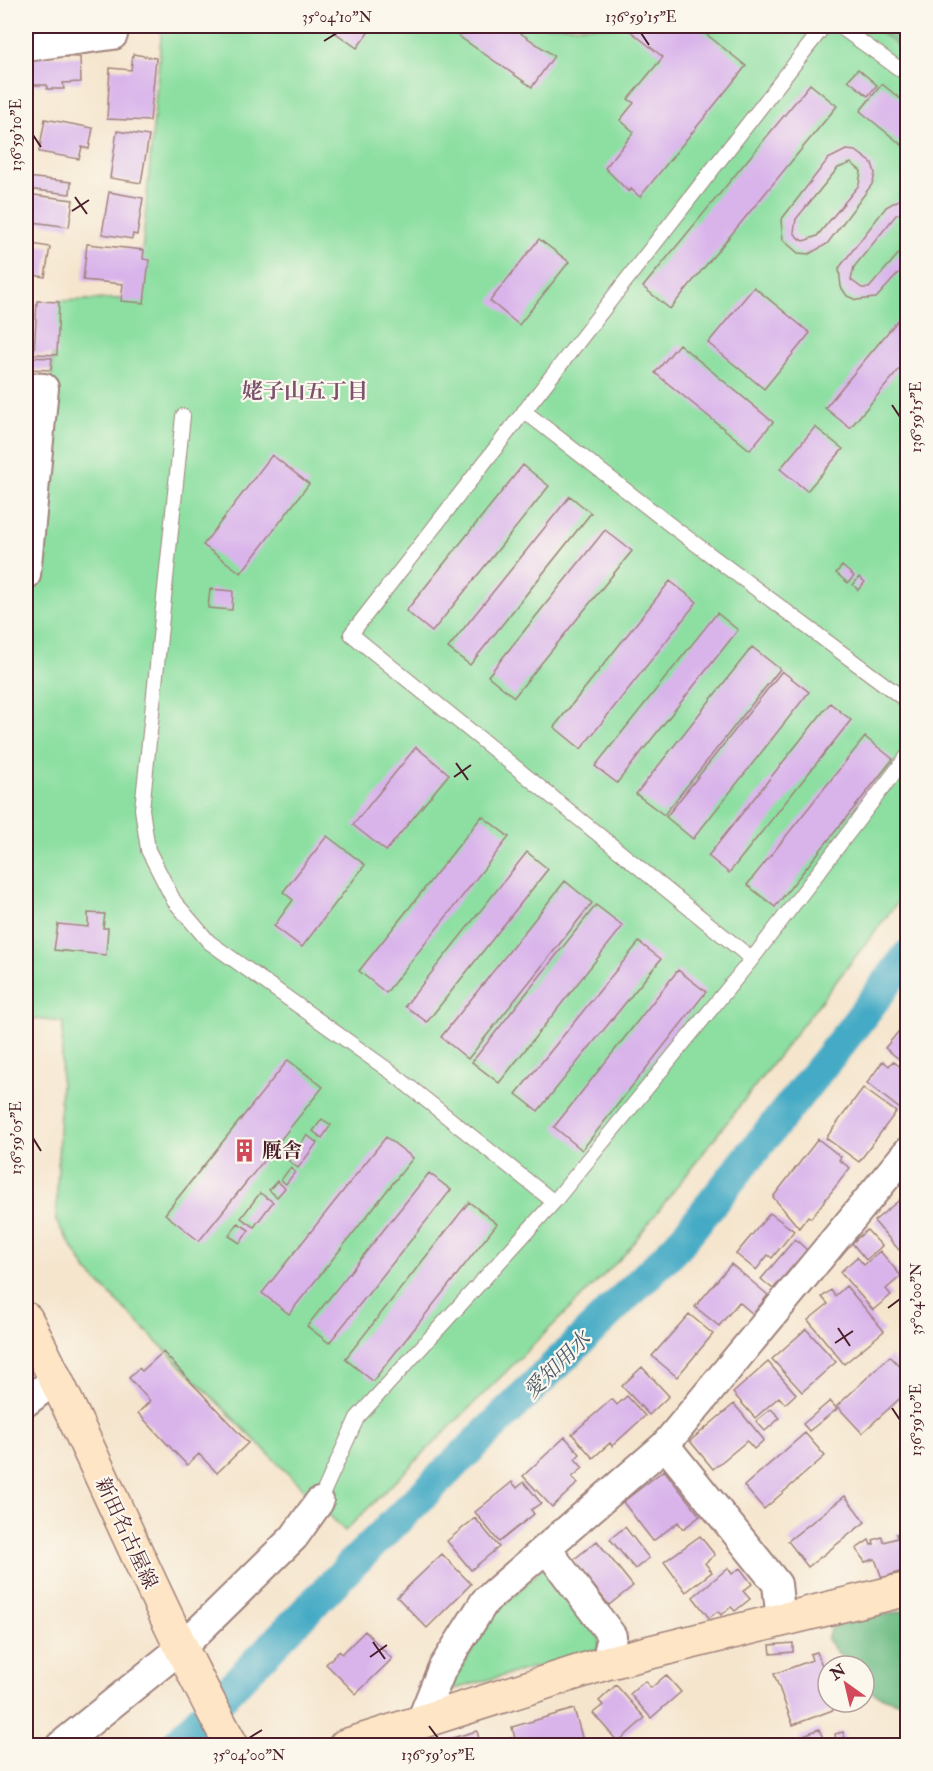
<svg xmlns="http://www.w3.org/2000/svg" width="933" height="1771" font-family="'IM FELL Double Pica','Noto Serif JP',serif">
	<rect width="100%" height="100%" fill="#fbf7ec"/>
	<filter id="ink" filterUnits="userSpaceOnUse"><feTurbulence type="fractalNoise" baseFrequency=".0167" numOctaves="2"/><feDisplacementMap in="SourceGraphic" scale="12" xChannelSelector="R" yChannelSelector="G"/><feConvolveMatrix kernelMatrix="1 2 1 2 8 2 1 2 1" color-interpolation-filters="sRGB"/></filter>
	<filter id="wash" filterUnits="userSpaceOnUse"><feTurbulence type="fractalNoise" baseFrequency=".008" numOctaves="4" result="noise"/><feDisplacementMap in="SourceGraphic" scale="24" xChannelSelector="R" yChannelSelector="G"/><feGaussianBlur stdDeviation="1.35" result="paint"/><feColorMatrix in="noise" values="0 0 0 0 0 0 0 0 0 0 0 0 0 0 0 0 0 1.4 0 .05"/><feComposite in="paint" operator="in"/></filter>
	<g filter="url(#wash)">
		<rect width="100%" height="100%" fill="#f5e5cd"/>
		<path fill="#8cdfa1" stroke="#6b7f66" stroke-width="1.5" d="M162 26H907V890L624 1255 345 1531 88 1272 56 1221 63 1022 26 1018V658L58 301 138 298Z
			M545 1566 600 1638 598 1650 447 1691 496 1612Z"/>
		<path fill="#71be87" stroke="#5e6e59" stroke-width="1.5" d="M872 26H907V53Z
			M907 1610H908L907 1705C883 1695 864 1700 864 1666 849 1666 835 1651 827 1639L830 1630 835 1626Z"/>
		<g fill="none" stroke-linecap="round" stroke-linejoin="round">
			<path stroke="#45aac5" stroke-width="32" d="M174 1746 351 1565 678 1245 851 1030 908 955"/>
		</g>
		<g id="blocks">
			<path fill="#d9b4eb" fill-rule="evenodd" d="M34 26H68V31L35 33Z
				M146 26H161V33L146 31Z
				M336 26H373L357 48 333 31Z
				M444 26H510L554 56 532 87Z
				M624 26H696L746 66 640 197 631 189 629 192 605 168 634 132 620 120 634 103 628 99 663 57Z
				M133 54 156 58 150 121 107 119 110 68 131 70Z
				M35 56 80 57 81 82 63 83 64 89H47V85H29V59Z
				M858 69 877 85 868 96 848 80Z
				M810 84 837 106 670 309 643 287Z
				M882 84 908 105V150L860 111Z
				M45 119 93 128 89 149 82 147 79 159 39 152Z
				M117 131 149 136 141 183 110 178Z
				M846 150 856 151 872 163 875 173 873 183 827 244 809 254 798 253 783 240 781 220 828 159ZM851 163 861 171 859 185 817 236 804 241 798 238 794 232 796 219 838 168Z
				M26 177 71 182 70 194 26 189Z
				M109 192 143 198 137 235 133 234 132 239 102 234Z
				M26 194 73 200 69 227 26 221Z
				M904 197H908V210L896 215 854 267 851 280 862 288H869L908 243V263L876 298 856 300 847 296 841 287 839 268 886 207Z
				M539 239 569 262 519 325 490 301Z
				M26 243 50 247 45 277 26 274Z
				M87 244 144 250 143 259 149 260 144 303 121 301 123 284 83 280Z
				M754 287 810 333 764 389 708 343Z
				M37 301 59 302 57 355 34 354Z
				M908 308V359L850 428 825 408Z
				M679 344 773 422 750 450 655 373Z
				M27 357 52 358 51 370 26 369Z
				M815 427 843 449 807 491 780 469Z
				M272 455 309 484 241 573 203 545Z
				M523 465 549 486 432 632 406 611Z
				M570 496 591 513 470 665 448 648Z
				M605 530 632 551 514 697 488 676Z
				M842 566 854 576 848 583 836 573Z
				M859 577 865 582 858 590 853 585Z
				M670 581 697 602 581 749 554 727Z
				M210 589 233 591 232 610 208 608Z
				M717 613 738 630 617 783 595 766Z
				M752 647 780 669 664 815 636 794Z
				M782 671 809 692 693 839 666 817Z
				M830 703 851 720 729 873 708 856Z
				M865 737 893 759 775 907 747 885Z
				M416 747 449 774 386 851 353 825Z
				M482 816 509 837 386 993 359 971Z
				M327 836 365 865 302 947 274 926 293 900 283 892Z
				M527 852 548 869 427 1022 405 1006Z
				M565 881 592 903 468 1059 441 1037Z
				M596 905 623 926 499 1083 472 1062Z
				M88 913 105 914 103 928H108L106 955 54 950 58 924 88 927Z
				M639 942 661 959 538 1111 516 1094Z
				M678 970 706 992 582 1150 554 1127Z
				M903 1026 908 1030V1066L885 1048Z
				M288 1060 323 1087 199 1241 165 1214Z
				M883 1061 889 1066 893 1061 908 1073V1099L900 1109 867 1083Z
				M863 1088 896 1112 859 1162 826 1138Z
				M322 1119 331 1125 322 1138 313 1131Z
				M307 1135 317 1143 298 1168 288 1160Z
				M386 1137 413 1158 289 1314 262 1293Z
				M818 1139 841 1157 839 1160 850 1168 811 1218 808 1216 799 1228 773 1197Z
				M290 1168 295 1172 286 1184 281 1180Z
				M429 1173 451 1190 329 1343 307 1326Z
				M277 1181 285 1188 277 1197 269 1190Z
				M260 1193 273 1202 254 1227 241 1218Z
				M908 1193V1243L899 1250 874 1221Z
				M469 1202 497 1224 373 1381 345 1359Z
				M770 1213 794 1231 772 1258 768 1255 756 1270 736 1254Z
				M238 1223 249 1230 240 1243 229 1236Z
				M867 1230 882 1246 866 1260 852 1243Z
				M795 1239 807 1250 773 1289 761 1279Z
				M880 1251 901 1276 886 1289 891 1295 873 1310 840 1272 857 1257 864 1265Z
				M731 1264 768 1295 753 1314 739 1302 719 1326 695 1307Z
				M846 1286 884 1331 844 1364 808 1320 828 1304 822 1297 831 1290 835 1296Z
				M689 1314 713 1334 677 1377 652 1356Z
				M806 1329 836 1362 802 1392 772 1359Z
				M908 1333V1345L901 1338Z
				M163 1352 248 1443 217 1473 199 1454 187 1465 138 1413 150 1401 129 1378 139 1368 142 1371Z
				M890 1356 908 1375V1391L862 1433 837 1406Z
				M768 1362 796 1394 785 1404 779 1397 755 1418 733 1393Z
				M642 1367 669 1396 649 1415 622 1386Z
				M627 1396 645 1416 612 1446 610 1443 593 1458 572 1434 612 1399 617 1405Z
				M830 1401 837 1409 809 1431 803 1424Z
				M734 1404 764 1440 754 1449 747 1441 713 1469 690 1441Z
				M771 1409 780 1418 765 1431 756 1421Z
				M805 1433 825 1456 764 1509 744 1486Z
				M565 1437 580 1454 575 1459 583 1468 572 1477 578 1483 552 1507 523 1476Z
				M664 1470 700 1516 683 1529 678 1522 653 1541 623 1502Z
				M512 1482 517 1488 524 1482 541 1503 531 1510 534 1514 499 1542 475 1512Z
				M845 1496 865 1522 808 1567 788 1541Z
				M475 1518 499 1547 471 1570 447 1541Z
				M625 1527 649 1558 635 1569 610 1539Z
				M908 1529V1569L882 1578 875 1559 865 1562 856 1549 869 1540 871 1545 874 1544 873 1540 882 1537 884 1542 897 1538 896 1534Z
				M700 1536 715 1555 705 1563 712 1572 686 1592 664 1562Z
				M597 1541 633 1586 609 1605 573 1560Z
				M442 1554 471 1584 427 1628 397 1597Z
				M728 1568 732 1574 740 1568 752 1584 743 1591 750 1599 735 1611 731 1607 721 1615 718 1611 709 1618 693 1597Z
				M365 1631 392 1659 356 1694 326 1664 339 1651 342 1654Z
				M793 1643V1652L771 1654 770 1645Z
				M817 1652 828 1682V1702H836L838 1708 793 1725 774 1674 812 1660 810 1654Z
				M666 1675 681 1692 651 1718 630 1694 645 1681 651 1688Z
				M616 1685 645 1718 618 1742 593 1713 603 1705 599 1701Z
				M574 1709 584 1744 517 1746 512 1727Z
				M819 1729 823 1738 802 1746 799 1737Z
				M477 1731 481 1746H427V1745Z
				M843 1732 847 1746H823L836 1741 835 1734Z
				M512 1738 515 1746H489V1745Z"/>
		</g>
	</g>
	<g filter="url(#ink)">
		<use href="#blocks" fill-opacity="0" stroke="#a0827c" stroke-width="1.5"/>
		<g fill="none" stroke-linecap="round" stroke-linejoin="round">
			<defs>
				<path id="lane" d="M839 26 908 75
					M524 411 673 527 908 702
					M183 416 142 809 148 850 174 901 209 942 391 1072 554 1202
					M752 959 351 634 824 26
					M319 1502 357 1418 554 1202 752 959 908 755"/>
				<path id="street" d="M26 47 113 35
					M26 387 44 388 26 575
					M26 1402 56 1379
					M665 1445 777 1584 781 1621
					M546 1548 612 1636 606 1663
					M421 1721 442 1669 485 1601 665 1445 908 1151
					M60 1746 180 1649 294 1537 319 1502"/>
				<path id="secondary" d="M26 1319C98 1460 156 1607 232 1746
					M345 1746 606 1663 908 1589"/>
			</defs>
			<use href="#lane" stroke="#a0827c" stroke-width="16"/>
			<use href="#street" stroke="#a0827c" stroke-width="32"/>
			<use href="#secondary" stroke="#a0827c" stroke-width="36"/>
			<use href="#lane" stroke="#fff" stroke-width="14"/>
			<use href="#street" stroke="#fff" stroke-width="28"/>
			<use href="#secondary" stroke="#fde5c5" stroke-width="33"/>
		</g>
	</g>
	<path fill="none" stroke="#4a1f2b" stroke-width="2" d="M641 33 649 45M324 41 337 33M33 135 41 147M75 197 87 214M72 211 89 200M892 405 900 417M456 763 468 780M454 777 471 765M33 1138 41 1151M888 1308 900 1299M838 1328 850 1346M835 1343 853 1331M892 1408 900 1420M373 1642 385 1659M370 1657 387 1645M429 1726 438 1738M249 1738 262 1730"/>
	<defs>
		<symbol id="building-bare" viewBox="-9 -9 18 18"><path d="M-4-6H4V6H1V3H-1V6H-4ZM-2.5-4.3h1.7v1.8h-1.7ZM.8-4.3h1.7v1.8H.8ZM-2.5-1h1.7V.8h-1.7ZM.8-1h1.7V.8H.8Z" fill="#d1495b" stroke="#fbf7ec" stroke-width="2.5" paint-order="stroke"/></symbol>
	</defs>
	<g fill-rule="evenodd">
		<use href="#building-bare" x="228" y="1134" width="33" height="33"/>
	</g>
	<g text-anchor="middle" stroke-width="4.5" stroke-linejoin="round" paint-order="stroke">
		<g font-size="20" font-weight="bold" fill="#4a1f2b" stroke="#fbf7ec" text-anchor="start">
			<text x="262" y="1157">厩舎</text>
		</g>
		<g font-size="20" fill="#4a1f2b" stroke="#fbf7ec">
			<text transform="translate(127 1533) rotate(65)" y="7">新田名古屋線</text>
		</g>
		<g font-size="21" font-weight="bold" fill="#7c536e" stroke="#fbf7ec">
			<text x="305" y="398">姥子山五丁目</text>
		</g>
		<g font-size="21" font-style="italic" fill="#485769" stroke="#fbf7ec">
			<text transform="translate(557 1365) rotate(-45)" y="7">愛知用水</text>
		</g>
	</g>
	<rect width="933" height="1771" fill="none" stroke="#fbf7ec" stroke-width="66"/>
	<g transform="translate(846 1684) rotate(326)"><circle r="28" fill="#fbf7ec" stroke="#b4a19f" stroke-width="1.5"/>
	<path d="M0-4.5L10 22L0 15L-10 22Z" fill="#d1495b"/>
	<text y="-9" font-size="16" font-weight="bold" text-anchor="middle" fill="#4a1f2b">N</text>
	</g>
	<rect x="33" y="33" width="867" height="1705" fill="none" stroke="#4a1f2b" stroke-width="2"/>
	<g font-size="15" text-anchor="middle" fill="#4a1f2b">
		<text x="337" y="22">35°04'10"N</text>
		<text x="641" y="22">136°59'15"E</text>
		<text transform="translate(16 135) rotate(-90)" y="5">136°59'10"E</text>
		<text transform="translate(916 417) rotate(-90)" y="5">136°59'15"E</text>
		<text transform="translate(16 1138) rotate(-90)" y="5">136°59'05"E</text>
		<text transform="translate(916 1299) rotate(-90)" y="5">35°04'00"N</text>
		<text transform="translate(916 1420) rotate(-90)" y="5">136°59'10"E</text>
		<text x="249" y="1760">35°04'00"N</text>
		<text x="438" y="1760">136°59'05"E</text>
	</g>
</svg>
